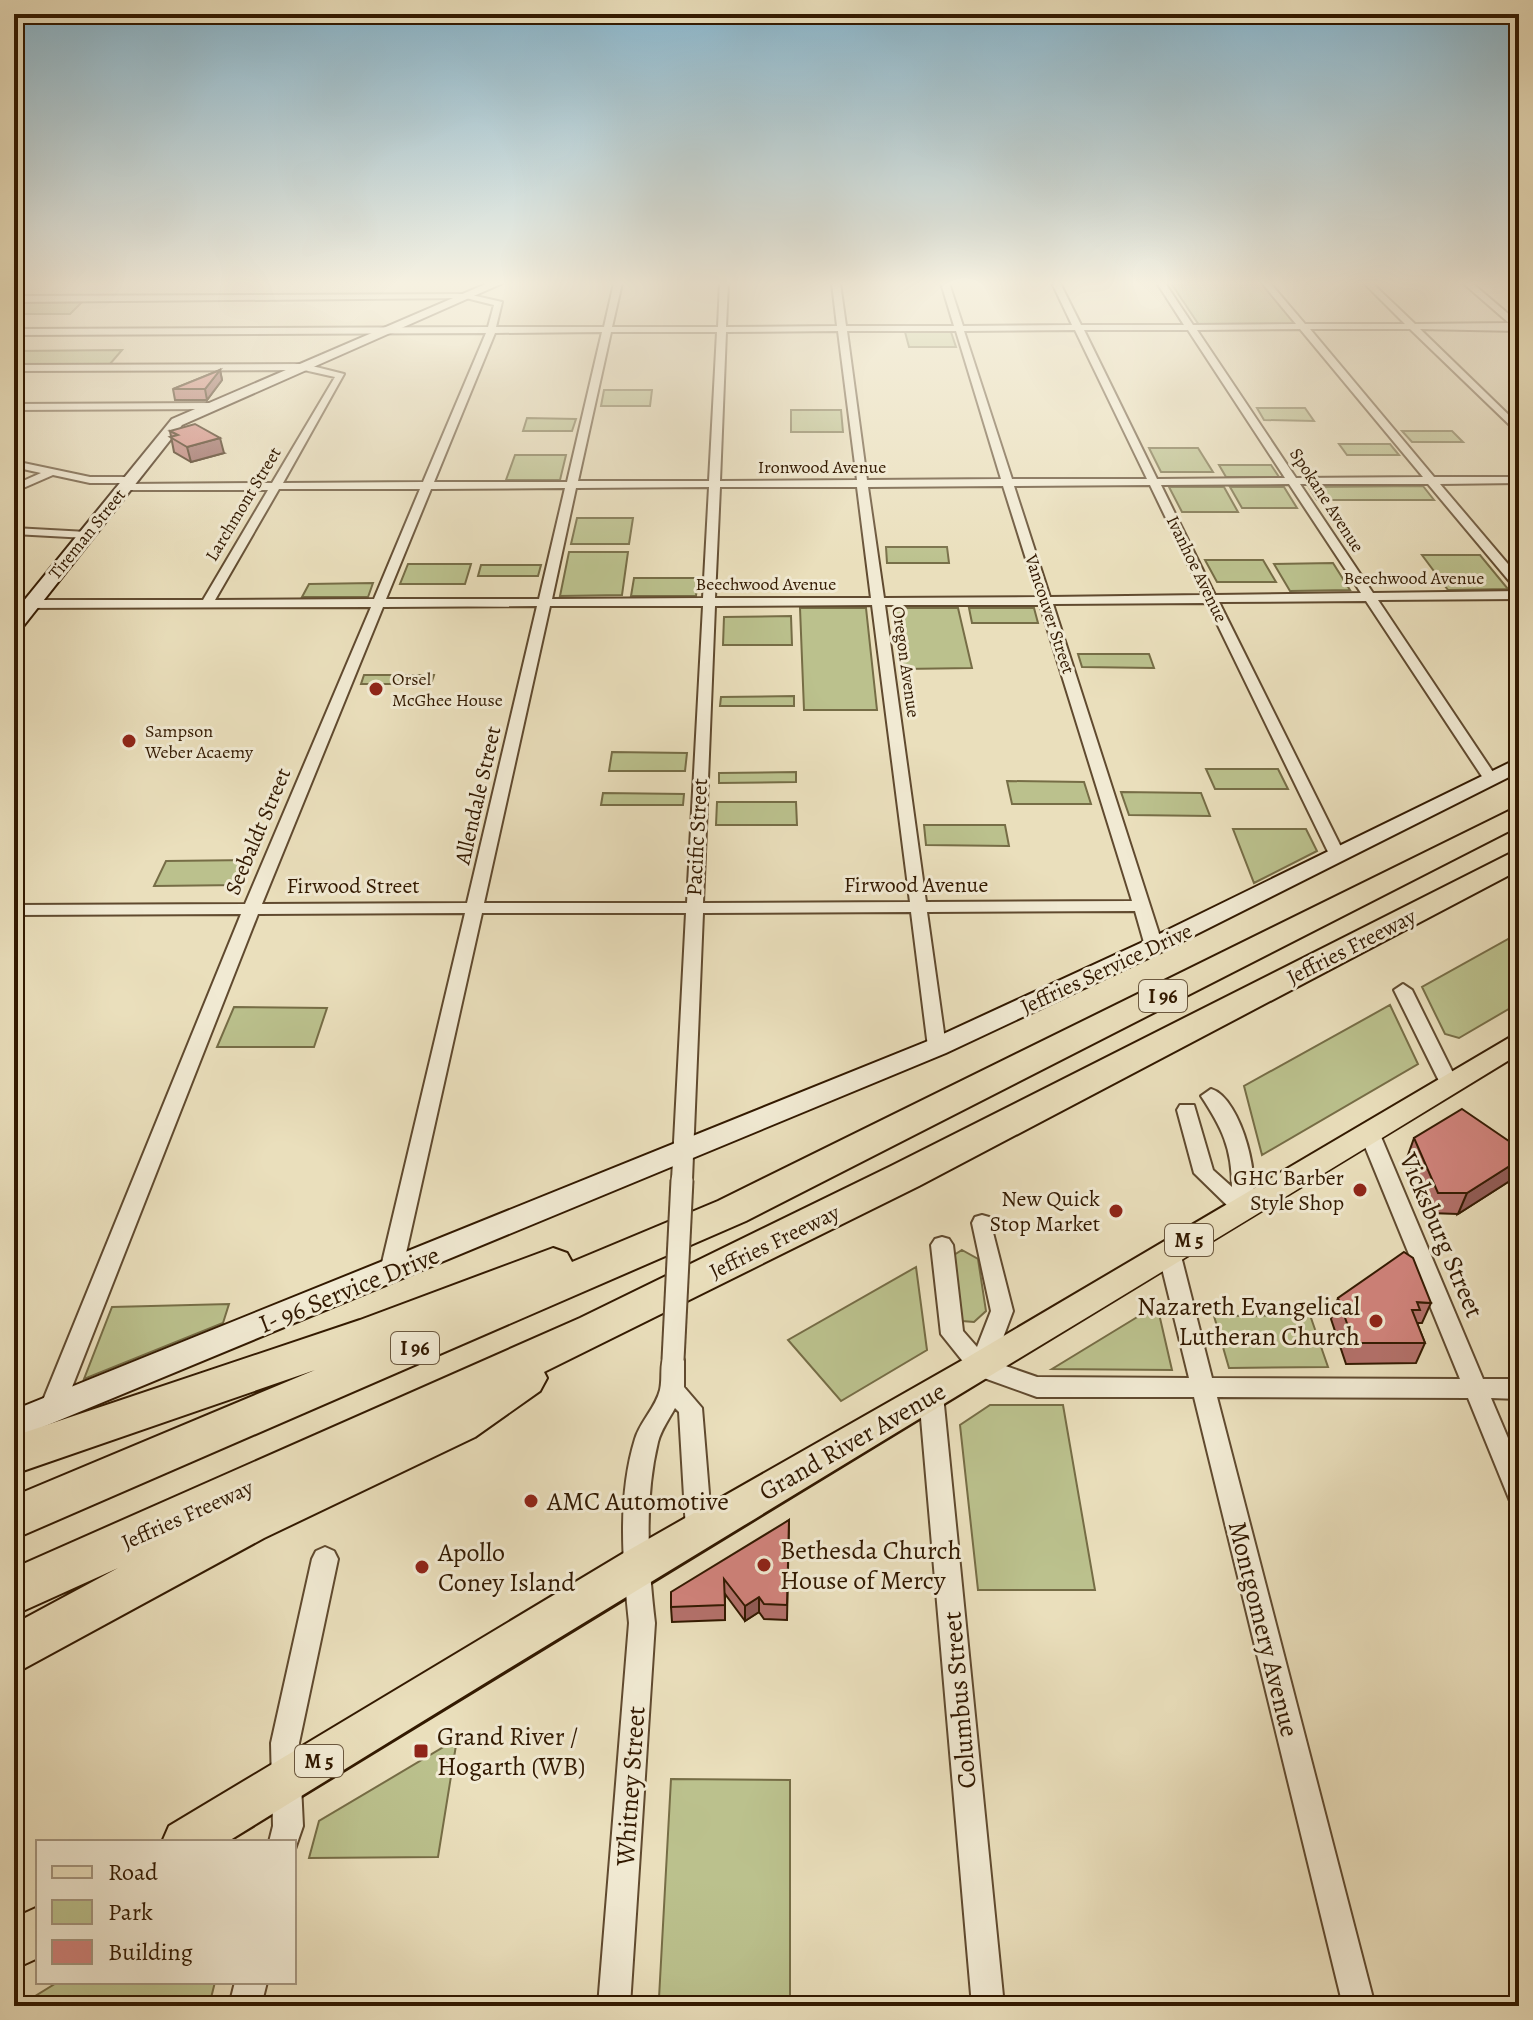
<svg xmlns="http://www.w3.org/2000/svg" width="1533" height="2020" font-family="Alegreya,serif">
	<rect width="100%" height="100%" fill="#eadfbc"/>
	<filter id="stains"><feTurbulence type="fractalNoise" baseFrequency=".0025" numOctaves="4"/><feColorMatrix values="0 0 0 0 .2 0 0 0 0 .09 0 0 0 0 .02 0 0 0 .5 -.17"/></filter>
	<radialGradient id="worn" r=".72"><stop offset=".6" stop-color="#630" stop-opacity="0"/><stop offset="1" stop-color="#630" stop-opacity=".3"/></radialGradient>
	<path fill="#bbc18d" stroke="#766d46" stroke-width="2" d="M1171 283H1261L1296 324 1199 325Z
		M82 302 70 314H14V303Z
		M905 332H951L956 347H909Z
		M122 350 110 364 14 365V351Z
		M604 390H652L650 406H601Z
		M1257 408H1305L1314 421 1264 420Z
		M791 410H841L843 432H791Z
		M527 418 576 419 572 431H523Z
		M1402 431H1452L1463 442H1412Z
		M1339 444H1390L1399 455H1347Z
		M1149 448H1198L1213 472H1161Z
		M515 455H566L560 480H506Z
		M1219 465H1271L1279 477H1226Z
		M1423 486 1434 500H1317L1309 487Z
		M1169 487H1224L1238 512H1182Z
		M1230 487H1284L1297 508H1242Z
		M577 518H633L629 544H571Z
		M886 547H947L949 563H887Z
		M569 552H628L622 595 560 596Z
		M1422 555H1480L1508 589 1448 590Z
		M1205 560H1263L1276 582H1217Z
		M1333 563 1350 590 1290 591 1274 564Z
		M408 564H471L465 584H400Z
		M481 565H541L538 576H478Z
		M634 578H698L696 596H631Z
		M373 583 368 597H302L309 584Z
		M800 608H866L877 710H804Z
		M893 608H958L972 668 903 669Z
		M969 608H1034L1038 623H972Z
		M791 616 792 645H723L724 617Z
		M1078 654H1149L1154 668 1082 667Z
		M364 675H434L431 684H361Z
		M794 696V706H720L721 697Z
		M612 752 687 753 685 771H609Z
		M1206 769H1278L1288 789H1215Z
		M796 772V782L719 783V773Z
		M1007 781 1084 782 1091 804H1012Z
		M1121 792 1201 793 1210 816 1129 815Z
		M603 793 684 794 683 805H601Z
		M717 802H796L797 825H716Z
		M924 825H1005L1009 846 926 845Z
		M1233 829H1306L1317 851 1254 883Z
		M250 860 240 885 154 886 166 861Z
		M1519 933V1003L1459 1038 1445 1034 1422 987Z
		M1390 1005 1418 1064 1262 1155 1244 1086Z
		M234 1007 327 1008 314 1047H217Z
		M962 1250 978 1259 986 1311 974 1322 962 1321 954 1255Z
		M916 1267 927 1350 841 1401 788 1340Z
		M229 1304 223 1323 84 1379 112 1307Z
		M1157 1305 1172 1370 1052 1369Z
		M1310 1315 1328 1367 1229 1368 1214 1316Z
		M990 1405H1063L1095 1590H978L960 1425Z
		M457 1739 438 1857 309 1858 319 1821Z
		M671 1779 790 1780V1999L659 1998Z
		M58 1982H215L209 2006H19Z"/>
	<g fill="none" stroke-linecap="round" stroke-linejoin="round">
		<defs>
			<path id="street" d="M614 283H622L612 327H718L720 283H728L726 327 837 326 832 283H840L846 326H954L941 283H949L963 326 1072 325 1052 283H1060L1081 325H1184L1157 283H1165L1193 325 1296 324 1262 283H1270L1305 324H1405L1364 283H1372L1415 324 1509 323 1463 283H1472L1519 323V331L1420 329 1519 425V434L1410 329H1310L1434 477H1519V483L1440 484 1519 577V589L1515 588 1428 484H1300L1373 593 1519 591V599L1378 600 1497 778 1495 781H1485L1366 601 1219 602 1345 855 1337 860 1331 858 1207 603 1053 604 1163 946 1160 950 1154 951 1145 946 1135 911 927 912 946 1047 937 1053 928 1047 911 912 703 913 692 1180 689 1185H675L672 1180 686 913H482L402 1271 399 1277 391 1279 383 1277 380 1271 465 913 258 914 63 1410 59 1417 51 1420 43 1417 39 1410 241 914 14 915V905L245 904 371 607 14 608V600H203L268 490H125L120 487 125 484 272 483 335 377 304 370 14 371V365L304 364 344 374 283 483 423 482 486 333 14 335V329L488 327 494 305 466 298 14 302V296L467 294 502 302 496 327H604ZM1300 329 1423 477 1296 478 1197 330ZM1075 330 1147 479H1012L964 331ZM1084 330H1188L1285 478 1157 479ZM838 331 857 480 720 481 726 332ZM847 331H956L1001 479 867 480ZM602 332 567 482H434L495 333ZM611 332H717L709 481H578ZM1289 484 1361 593 1215 595 1161 485ZM1150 485 1203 595 1050 597 1014 486ZM1003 486 1038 597 884 598 868 487ZM709 487 703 598 552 599 576 488ZM720 487H857L871 598H715ZM565 488 539 599H386L431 489ZM279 489H420L374 599 215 600ZM872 605 910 902 703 903 715 606ZM885 605H1040L1132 901 926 902ZM537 606 467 903 262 904 383 607ZM550 606H703L687 903H484Z
				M14 404 213 403 218 406 213 409 14 410Z
				M14 461 90 477H130L135 480 130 483H90L53 475 14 492V485L41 473 14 467Z
				M14 528 87 532 93 535 87 538 14 534Z
				M1403 984 1412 990 1458 1083 1456 1088H1442L1440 1083 1394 990Z
				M1211 1089C1242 1098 1264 1187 1249 1213H1235L1194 1173 1177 1110 1180 1105H1194L1213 1170 1232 1187C1232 1148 1222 1128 1201 1096Z
				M1369 1125 1376 1127 1379 1132 1483 1379H1519V1399L1491 1398 1519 1464V1504L1510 1501 1468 1398 1217 1397 1375 2006H1343L1194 1397H1037L973 1374 941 1334 931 1245 935 1239 942 1237 949 1239 953 1245 963 1331 977 1347 991 1311 972 1223 975 1217 982 1215 989 1217 1013 1311 994 1362 1037 1377 1189 1378 1158 1252 1161 1246 1169 1244 1177 1246 1180 1252 1212 1378 1460 1379 1359 1132 1362 1127Z
				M673 1351 681 1353 684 1360V1387L702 1408 712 1530 708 1538 699 1541 690 1538 686 1530 679 1412 675 1408C669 1419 661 1430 658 1442 644 1500 648 1564 655 1623L630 2006H598L629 1623C623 1564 617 1497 635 1439 640 1422 656 1407 660 1390 663 1377 659 1365 665 1353Z
				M931 1385 939 1388 943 1395 1004 2006H972L919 1395 923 1388Z
				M325 1547 334 1551 338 1559 299 1743 303 1826 294 1852V1842H269L273 1826 271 1743 312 1559 316 1551Z
				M235 1982H267L261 2006H229Z"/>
			<path id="secondary" d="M488 283H503L182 425 21 629 14 631V613L172 419Z
				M1519 758V772L1163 951 946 1053 14 1439V1410L928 1041 1145 941Z"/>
			<path id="primary" d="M1519 1032V1054C1089 1318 656 1576 227 1842H162L169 1826 622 1554 968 1357Z
				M38 1907V1958L14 1969V1918Z"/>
			<path id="highway" d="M1519 806V826L746 1221 14 1539V1496L315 1370 14 1474V1436L360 1320 553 1248 567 1253 572 1262 718 1201Z
				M1519 849V870L919 1186 544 1372 547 1378 540 1391 475 1437 264 1538 14 1674V1624L118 1568 14 1615V1568L580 1318 891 1166Z"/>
		</defs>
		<use href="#street" stroke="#604a2f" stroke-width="4"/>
		<use href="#secondary" stroke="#321900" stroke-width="4"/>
		<use href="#primary" stroke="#321900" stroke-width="4"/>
		<use href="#highway" stroke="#321900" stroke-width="4"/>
		<use href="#street" fill="#f1ead3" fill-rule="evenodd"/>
		<use href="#secondary" fill="#f1ead3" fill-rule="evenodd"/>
		<use href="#primary" fill="#eadfbc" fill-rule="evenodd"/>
		<use href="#highway" fill="#eadfbc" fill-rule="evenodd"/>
		<defs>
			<path id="street-bridge" d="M673 1360 682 1180"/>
		</defs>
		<use href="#street-bridge" stroke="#604a2f" stroke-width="25" stroke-linecap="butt"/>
		<use href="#street-bridge" stroke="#f1ead3" stroke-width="21"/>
	</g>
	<path fill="#b4716b" stroke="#321900" stroke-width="2" d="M220 370 222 380 207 400H175L173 389Z
		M170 431 224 453 191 462 174 452Z
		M1414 1138 1519 1148V1175L1458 1214 1429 1213 1407 1158Z
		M1338 1298 1431 1303 1422 1323H1417L1425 1343 1416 1363 1346 1364 1331 1319Z
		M789 1520 787 1620 764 1619 759 1612 745 1621 725 1594V1620L672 1622 671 1607Z"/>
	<path fill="#925c57" stroke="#321900" stroke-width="2" d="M220 370 222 380 207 400 205 389Z
		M220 438 224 453 191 462 187 447Z
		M1519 1160V1175L1458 1214 1467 1193Z
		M759 1597V1612L745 1621V1606Z"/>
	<path fill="#d1837c" stroke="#321900" stroke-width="2" d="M220 370 205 389H173Z
		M195 424 220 438 187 447 170 437 178 435 170 431Z
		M1462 1109 1519 1148V1160L1467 1193H1438L1414 1138Z
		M1404 1252 1413 1258 1431 1303 1417 1302 1420 1310H1412L1425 1343H1354L1338 1298Z
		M789 1520 787 1605 764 1604 759 1597 745 1606 724 1579 725 1605 671 1607V1592Z"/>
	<linearGradient id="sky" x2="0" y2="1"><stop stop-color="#88b8d1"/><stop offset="0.5" stop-color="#f6f1e1"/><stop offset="1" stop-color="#f6f1e1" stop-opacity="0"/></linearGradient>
	<rect width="1533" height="566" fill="url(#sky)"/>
	<g fill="#8f2418" stroke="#f1ead3" stroke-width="3">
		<circle cx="376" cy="689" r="8"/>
		<circle cx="129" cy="741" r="8"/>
		<circle cx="1360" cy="1190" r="8"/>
		<circle cx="1116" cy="1211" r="8"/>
		<circle cx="1376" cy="1321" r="8"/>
		<circle cx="531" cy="1501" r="8"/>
		<circle cx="764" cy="1565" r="8"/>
		<circle cx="422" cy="1567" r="8"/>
		<rect x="413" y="1743" width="16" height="16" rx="4"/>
	</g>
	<g text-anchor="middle" stroke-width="6" stroke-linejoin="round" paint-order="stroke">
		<g font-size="18" fill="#321900" stroke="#f1ead3">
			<text x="822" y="473">Ironwood Avenue</text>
			<text transform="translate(1327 500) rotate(57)" y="6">Spokane Avenue</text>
			<text transform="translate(243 504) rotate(-59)" y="6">Larchmont Street</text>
			<text transform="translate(87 534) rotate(-51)" y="6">Tireman Street</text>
			<text transform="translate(1197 569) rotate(64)" y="6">Ivanhoe Avenue</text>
			<text x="1414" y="584">Beechwood Avenue</text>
			<text x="766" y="590">Beechwood Avenue</text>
			<text transform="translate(1050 614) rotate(72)" y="6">Vancouver Street</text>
			<text transform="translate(906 662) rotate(82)" y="6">Oregon Avenue</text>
		</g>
		<g font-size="18" fill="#321900" stroke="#f1ead3" text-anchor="start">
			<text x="392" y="685">Orsel<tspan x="392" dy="21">McGhee House</tspan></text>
			<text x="145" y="737">Sampson<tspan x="145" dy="21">Weber Acaemy</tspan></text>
		</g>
		<g fill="#f1ead3" stroke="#6b583f" stroke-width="2">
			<rect x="1139" y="980" width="48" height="32" rx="6"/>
			<rect x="1165" y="1224" width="48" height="32" rx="6"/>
			<rect x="391" y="1332" width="48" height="32" rx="6"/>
			<rect x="295" y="1745" width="48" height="32" rx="6"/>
		</g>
		<g font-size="20" font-weight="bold" fill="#321900">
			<text x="1163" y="1003">I 96</text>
			<text x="1189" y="1247">M 5</text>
			<text x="415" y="1355">I 96</text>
			<text x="319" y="1768">M 5</text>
		</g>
		<g font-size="22" fill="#321900" stroke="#f1ead3">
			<text transform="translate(477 795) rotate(-77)" y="8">Allendale Street</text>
			<text transform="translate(257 831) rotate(-67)" y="8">Seebaldt Street</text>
			<text transform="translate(696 837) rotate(-87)" y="8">Pacific Street</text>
			<text x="916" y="892">Firwood Avenue</text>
			<text x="353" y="893">Firwood Street</text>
			<text transform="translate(1351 946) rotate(-27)" y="8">Jeffries Freeway</text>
			<text transform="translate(1106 968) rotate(-25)" y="8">Jeffries Service Drive</text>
			<text transform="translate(774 1241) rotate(-26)" y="8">Jeffries Freeway</text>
			<text transform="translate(187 1514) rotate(-24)" y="8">Jeffries Freeway</text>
		</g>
		<g font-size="22" fill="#321900" stroke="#f1ead3" text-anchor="end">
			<text x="1344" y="1185">GHC Barber<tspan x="1344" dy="25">Style Shop</tspan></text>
			<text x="1100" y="1206">New Quick<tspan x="1100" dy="25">Stop Market</tspan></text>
		</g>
		<g font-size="26" fill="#321900" stroke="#f1ead3">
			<text transform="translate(1442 1235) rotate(67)" y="9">Vicksburg Street</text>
			<text transform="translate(349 1289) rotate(-22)" y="9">I- 96 Service Drive</text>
			<text transform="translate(852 1441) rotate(-30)" y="9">Grand River Avenue</text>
			<text transform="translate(1264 1629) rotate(76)" y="9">Montgomery Avenue</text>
			<text transform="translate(959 1700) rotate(-95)" y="9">Columbus Street</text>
			<text transform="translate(630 1786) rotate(-86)" y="9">Whitney Street</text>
		</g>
		<g font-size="26" fill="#321900" stroke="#f1ead3" text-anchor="start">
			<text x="1360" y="1315" text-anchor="end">Nazareth Evangelical<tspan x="1360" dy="30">Lutheran Church</tspan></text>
			<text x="547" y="1510">AMC Automotive</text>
			<text x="780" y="1559">Bethesda Church<tspan x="780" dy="30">House of Mercy</tspan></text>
			<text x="438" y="1561">Apollo<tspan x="438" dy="30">Coney Island</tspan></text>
			<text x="437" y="1745">Grand River /<tspan x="437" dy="30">Hogarth (WB)</tspan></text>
		</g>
	</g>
	<rect width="1533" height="2020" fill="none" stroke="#eadfbc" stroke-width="48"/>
	<rect x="16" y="16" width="1501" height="1988" fill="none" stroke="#321900" stroke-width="4"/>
	<rect x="24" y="24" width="1485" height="1972" fill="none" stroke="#321900" stroke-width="2"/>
	<rect x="36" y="1840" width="260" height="144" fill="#f1ead3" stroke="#a5967f" stroke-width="2"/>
	<rect x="52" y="1866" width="40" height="12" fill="#eadfbc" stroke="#a5967f" stroke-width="2"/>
	<text x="108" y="1880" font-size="24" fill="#321900">Road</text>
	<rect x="52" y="1900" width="40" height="24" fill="#bbc18d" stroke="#a5967f" stroke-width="2"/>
	<text x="108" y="1920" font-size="24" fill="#321900">Park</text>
	<rect x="52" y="1940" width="40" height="24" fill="#d1837c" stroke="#a5967f" stroke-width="2"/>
	<text x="108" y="1960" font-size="24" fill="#321900">Building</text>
	<rect width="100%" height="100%" filter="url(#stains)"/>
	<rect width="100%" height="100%" fill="url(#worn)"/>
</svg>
